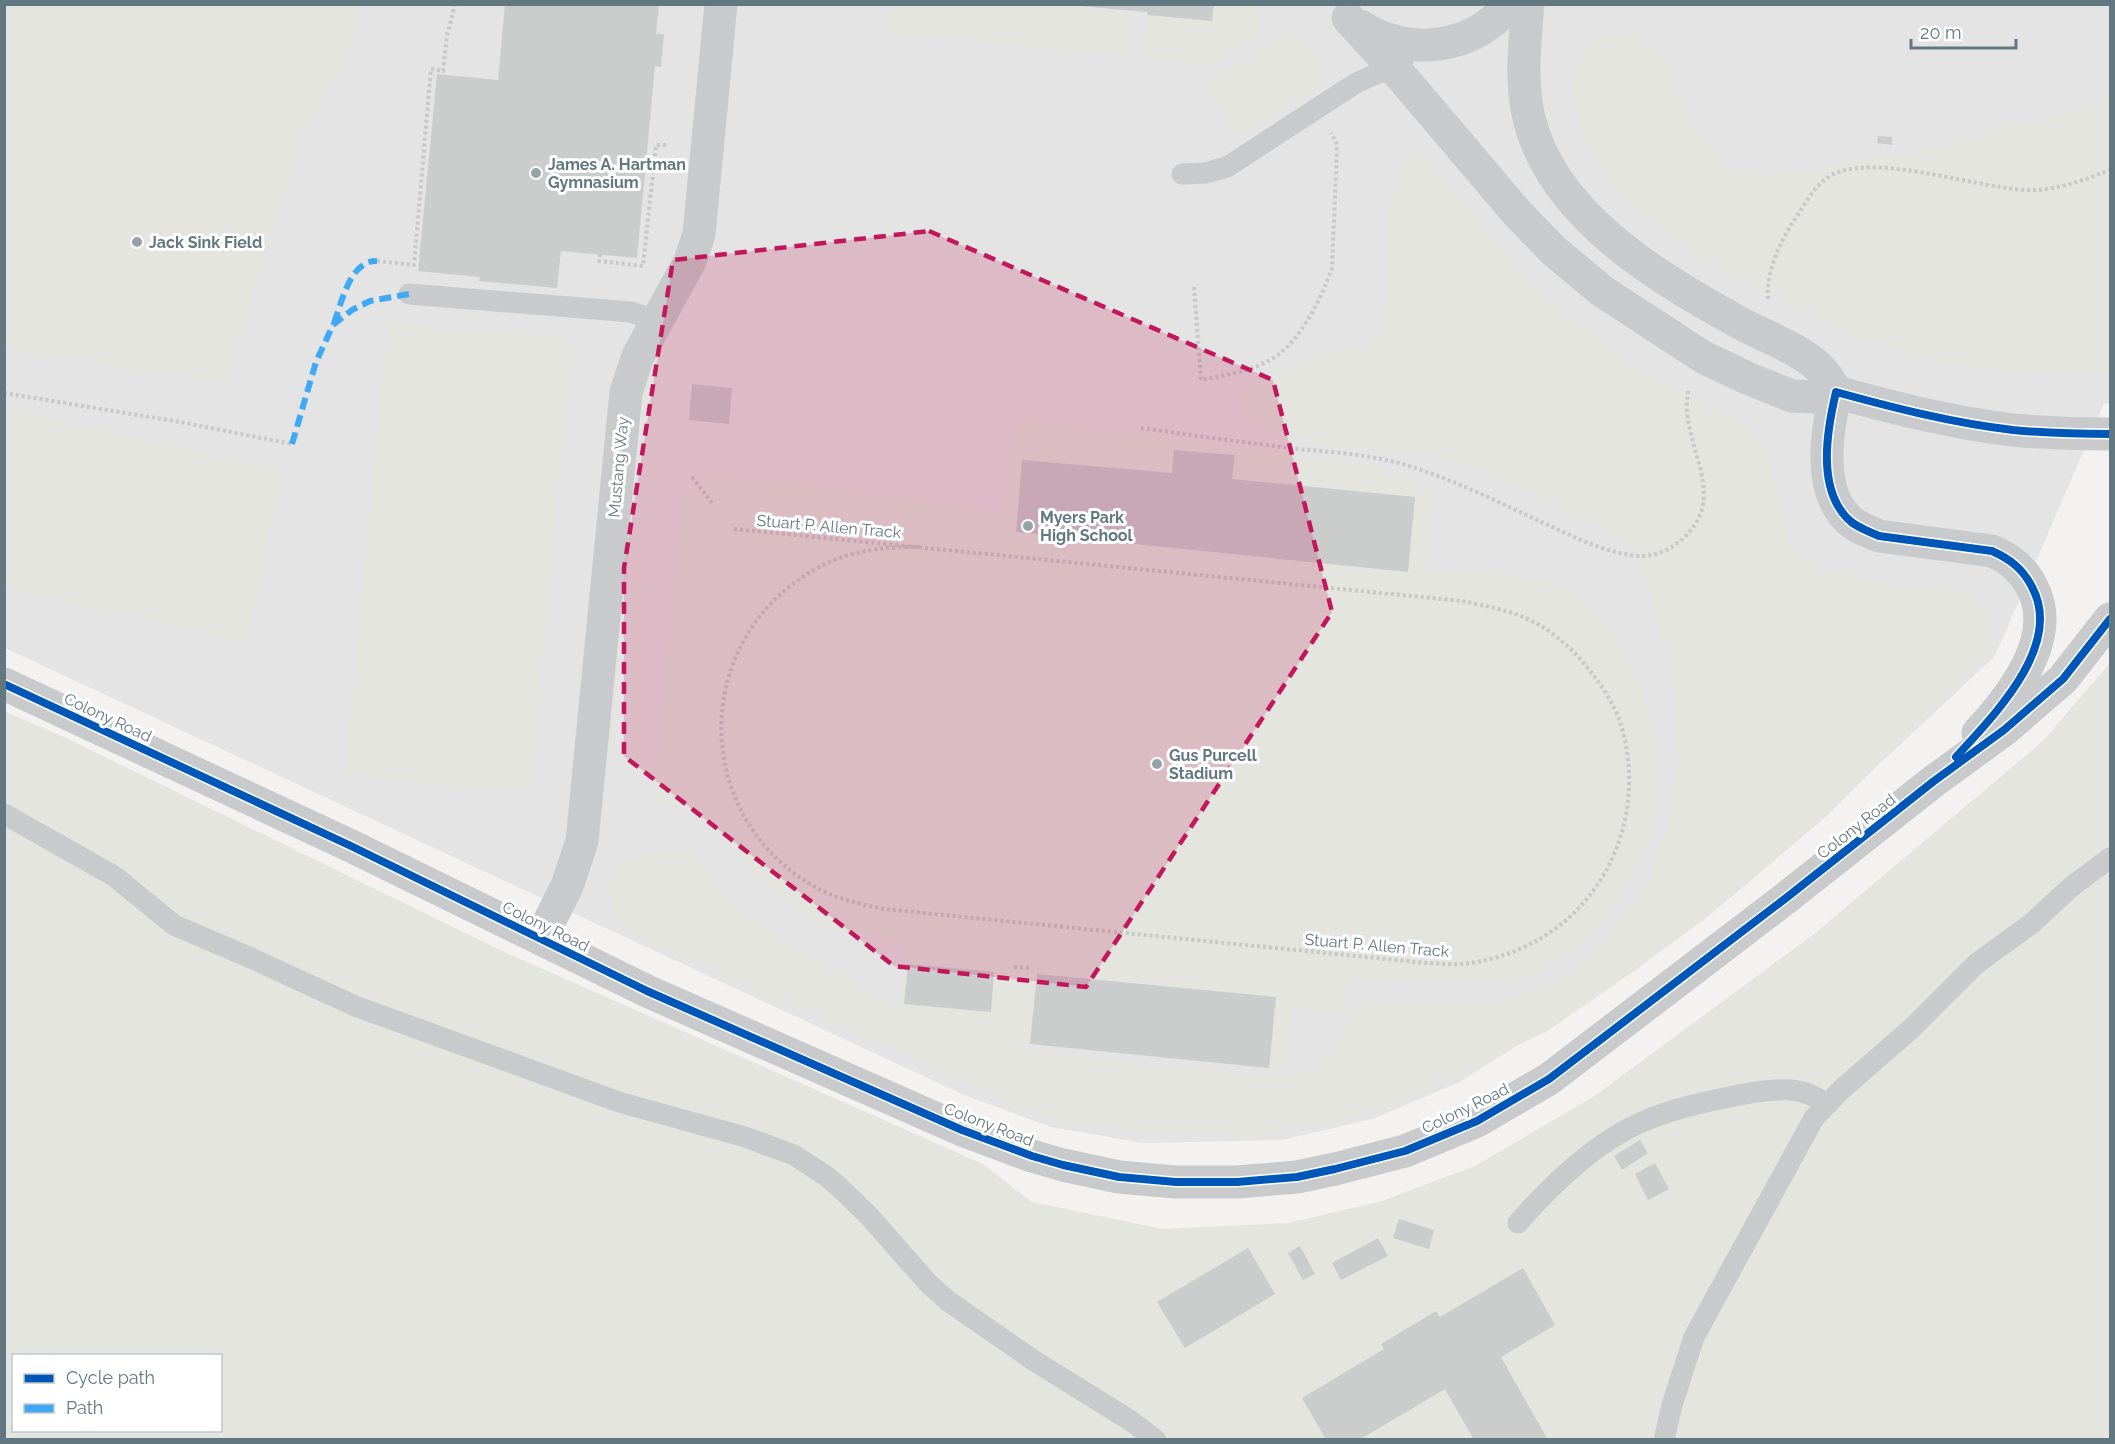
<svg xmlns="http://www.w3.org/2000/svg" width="2115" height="1444" font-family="Raleway,sans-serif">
	<rect width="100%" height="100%" fill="#f3f2f0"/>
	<path fill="#e3e4e3" d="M5 5H2110V403L2104 404 1995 656 1873 770 1537 1033 1458 1083 1372 1119 1282 1140 1143 1143 1051 1127 964 1095 5 648Z"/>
	<path fill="#e3e5de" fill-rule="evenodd" d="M5 4 357 5 351 50 301 137 226 384 5 348Z
		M1062 5 1129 11 1125 56 888 33 891 5Z
		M1214 5H1261L1258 34 1208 64 1144 58 1148 15 1212 20Z
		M1292 32C1304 49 1340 62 1322 85L1235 138 1223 109 1207 90 1208 83Z
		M1630 33 1648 41 1667 62 1692 124 1727 168 1764 177 1950 145 1989 131 2088 108 2110 95V376L2043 374 1943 363 1858 338 1773 292 1691 252 1621 194 1586 142 1571 87 1582 59 1595 39Z
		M1419 155 1432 164 1497 245 1551 303 1628 363 1695 401 1739 421 1759 438 1769 454 1777 486 1780 511 1788 541 1799 555 1822 568 1876 581 1959 592 1975 599 1985 610 1990 630 1985 651 1972 671 1828 815 1710 915 1630 974 1546 1032 1397 1100 1339 1120 1265 1134 1158 1133 1086 1127 1031 1111 1001 1098 983 1087 650 943 624 926 611 907 607 884 612 870 622 860 650 853 679 850 694 854 703 863 715 888 726 900 770 933 894 1008 933 1017 901 1007 907 942 822 928 785 900 744 863 719 827 705 816 653 805 682 494 715 474 1002 512 1014 420 1374 466 1432 492 1424 568 1524 577 1566 584 1613 632 1643 691 1655 734 1658 794 1649 837 1628 885 1601 925 1572 951 1534 973 1505 982 1479 986 1415 983 1348 977 1343 1012 1292 1008 1286 1061 1269 1068 1030 1044 996 1035 1040 1053 1273 1077 1307 1072 1329 1055 1355 1012 1371 1004 1449 1006 1502 1001 1558 982 1587 957 1622 919 1648 883 1666 828 1679 761 1674 679 1653 601 1635 551 1605 528 1532 492 1458 462 1412 451 1346 448 1282 438 1258 423 1243 408 1239 397 1242 390C1270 379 1298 365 1327 354 1339 350 1355 350 1367 344 1399 327 1385 227 1391 193 1393 180 1402 167 1410 157Z
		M388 322 572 339 530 793 345 775Z
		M5 408 284 471 245 642 5 588Z
		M2110 663V1439H5L4 711 66 738 500 950 983 1164 1032 1202 1163 1229 1288 1223 1382 1201 1475 1166 1593 1097 1814 934 2043 741ZM14 1356H220V1430H14Z"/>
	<path fill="#cbcccc" d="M505 4H659L656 34H664L661 67 655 66 637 258 561 251 557 288 479 281 480 277 418 271 437 74 498 80Z
		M1079 4H1214L1212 21 1148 15 1147 12 1079 6Z
		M1878 136 1892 137V145L1877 143Z
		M692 384 732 388 729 424 689 420Z
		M1174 450 1235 455 1232 479 1415 497 1408 572 1016 532 1022 460 1172 473Z
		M908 964 994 972 991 1012 904 1004Z
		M1037 974 1276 997 1269 1068 1030 1044Z
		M1640 1140 1648 1153 1622 1170 1614 1156Z
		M1655 1163 1669 1189 1648 1200 1635 1174Z
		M1399 1219 1434 1230 1429 1249 1393 1238Z
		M1378 1238 1388 1256 1341 1280 1332 1263Z
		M1300 1246 1315 1274 1303 1280 1288 1253Z
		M1248 1248 1275 1294 1185 1348 1157 1302Z
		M1523 1268 1555 1325 1501 1357 1548 1440H1474L1445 1389 1359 1440H1326L1302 1398 1384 1349 1381 1344 1436 1311 1440 1317Z"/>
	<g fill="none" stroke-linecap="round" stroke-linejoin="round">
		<path stroke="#c7c8c7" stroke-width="4" stroke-dasharray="3 3" stroke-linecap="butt" d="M600 254 599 261 643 266 656 145H667
			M377 261 414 265 431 69 443 71 447 36 455 4
			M1194 287 1201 380C1226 375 1253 371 1275 357 1301 340 1322 297 1332 268L1337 151 1336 142 1331 133
			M1768 299C1766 273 1779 244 1793 222 1803 208 1814 185 1830 176 1873 151 1974 188 2027 190 2056 191 2084 180 2110 170
			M4 393 180 422 292 444
			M1141 428C1191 435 1240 442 1290 448 1328 452 1369 454 1406 465 1455 480 1502 504 1548 525 1576 538 1606 553 1638 556 1662 557 1685 542 1697 521 1720 482 1677 432 1689 389
			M692 477 712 503
			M734 529 1462 601C1486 606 1510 610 1532 621 1555 633 1575 651 1590 671 1602 686 1614 704 1620 722 1647 805 1613 899 1536 941 1515 953 1486 962 1462 964 1450 965 1438 963 1426 963L884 909C861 904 836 899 815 887 722 835 693 716 752 627 775 593 813 564 853 554 876 548 898 547 921 547
			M1014 967 1029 968"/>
		<path stroke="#c8cacb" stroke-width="21" d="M1182 174 1205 173 1227 167 1356 83 1403 62
			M409 294 631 312 657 321
			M4 814 114 876 174 925 251 958 355 1006 619 1102 745 1137 794 1155 826 1176 838 1186 869 1216 928 1283 948 1301 1033 1360 1131 1421 1156 1440
			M1518 1223C1552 1184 1594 1143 1642 1122 1674 1108 1710 1101 1744 1094 1774 1089 1802 1084 1827 1105
			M1664 1440 1672 1405 1694 1337 1814 1118 1842 1089 1911 1029 1976 964 2031 924 2071 887 2110 858"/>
		<path stroke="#c8cacb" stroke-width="33" d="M1348 18 1406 82 1518 214 1553 250 1602 291 1703 357 1747 378 1792 396 1814 397 1836 392C1832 386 1829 379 1824 373 1808 352 1762 335 1738 322 1657 277 1552 215 1529 118 1520 81 1525 42 1528 4
			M1360 26C1410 57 1472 50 1510 4
			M541 938 567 886 582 841 626 392 638 356 690 261 699 234 721 4"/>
		<path stroke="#c8cacb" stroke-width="33" d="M4 684 351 846 647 991 962 1130 1032 1156 1063 1165 1119 1177 1176 1182H1237L1297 1177 1335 1169 1405 1151 1477 1121 1549 1079 1786 898 1934 781 2004 730 2063 679 2110 619
			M1978 733C2011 697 2059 638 2032 587 2023 569 2010 559 1992 551L1879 536C1868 531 1855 527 1847 518 1817 487 1827 430 1836 392 1894 408 1953 423 2013 430 2045 433 2078 434 2110 434"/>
		<path stroke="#3fa9f5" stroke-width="6" stroke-dasharray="12 6" stroke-linecap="butt" d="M334 323C342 302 350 260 377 261
			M292 444 316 362 333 325 352 310 370 301 409 294"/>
		<defs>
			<path id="cycleway" d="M4 684 351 846 647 991 962 1130 1032 1156 1063 1165 1119 1177 1176 1182H1237L1297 1177 1335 1169 1405 1151 1477 1121 1549 1079 1786 898 1934 781 2004 730 2063 679 2110 619
				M1956 757C1993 716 2064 646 2032 587 2023 569 2010 559 1992 551L1879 536C1868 531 1855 527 1847 518 1817 487 1827 430 1836 392 1894 408 1953 423 2013 430 2045 433 2078 434 2110 434"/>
		</defs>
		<use href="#cycleway" stroke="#fff" stroke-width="11"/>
		<use href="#cycleway" stroke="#0057b8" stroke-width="8"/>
	</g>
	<path fill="#c2185b" fill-opacity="0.2" stroke="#c2185b" stroke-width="4.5" stroke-dasharray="12 8" stroke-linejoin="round" d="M929 231 1273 380 1332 612 1086 987 894 966 624 756V568L673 260Z"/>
	<g fill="#95a3a8" stroke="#fff" stroke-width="2">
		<circle cx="536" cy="173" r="6"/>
		<circle cx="137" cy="242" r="6"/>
		<circle cx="1028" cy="526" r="6"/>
		<circle cx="1157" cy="764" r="6"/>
	</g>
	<g text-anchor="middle" stroke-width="6" stroke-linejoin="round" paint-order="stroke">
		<g font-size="16" font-weight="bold" fill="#627881" stroke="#fff" text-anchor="start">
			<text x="548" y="170">James A. Hartman<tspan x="548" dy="18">Gymnasium</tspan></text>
			<text x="149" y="248">Jack Sink Field</text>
			<text x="1040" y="523">Myers Park<tspan x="1040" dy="18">High School</tspan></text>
			<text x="1169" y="761">Gus Purcell<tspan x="1169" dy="18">Stadium</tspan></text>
		</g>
		<g font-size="16" fill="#627881" stroke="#fff">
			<text transform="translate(618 467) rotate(-85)" y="6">Mustang Way</text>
			<text transform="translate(829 526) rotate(5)" y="6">Stuart P. Allen Track</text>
			<text transform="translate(108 717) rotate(25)" y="6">Colony Road</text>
			<text transform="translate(1856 826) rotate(-38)" y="6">Colony Road</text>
			<text transform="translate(546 926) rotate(26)" y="6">Colony Road</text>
			<text transform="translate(1377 945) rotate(5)" y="6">Stuart P. Allen Track</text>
			<text transform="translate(1465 1108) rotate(-26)" y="6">Colony Road</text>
			<text transform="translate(989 1124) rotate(21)" y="6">Colony Road</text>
		</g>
	</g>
	<rect width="2115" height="1444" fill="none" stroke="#627881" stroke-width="12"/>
	<rect x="12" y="1354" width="210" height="78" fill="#ffffff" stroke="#c0c9cd" stroke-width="1.5"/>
	<rect x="24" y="1374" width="30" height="9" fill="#0057b8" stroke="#c0c9cd" stroke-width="1.5"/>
	<text x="66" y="1384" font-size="18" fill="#627881">Cycle path</text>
	<rect x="24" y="1404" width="30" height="9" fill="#3fa9f5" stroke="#c0c9cd" stroke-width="1.5"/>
	<text x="66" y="1414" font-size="18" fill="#627881">Path</text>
	<path d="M1911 39v9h105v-9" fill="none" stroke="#627881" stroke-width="3"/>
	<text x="1920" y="39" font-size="18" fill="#627881" stroke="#ffffff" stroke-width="4.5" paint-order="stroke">20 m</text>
</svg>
